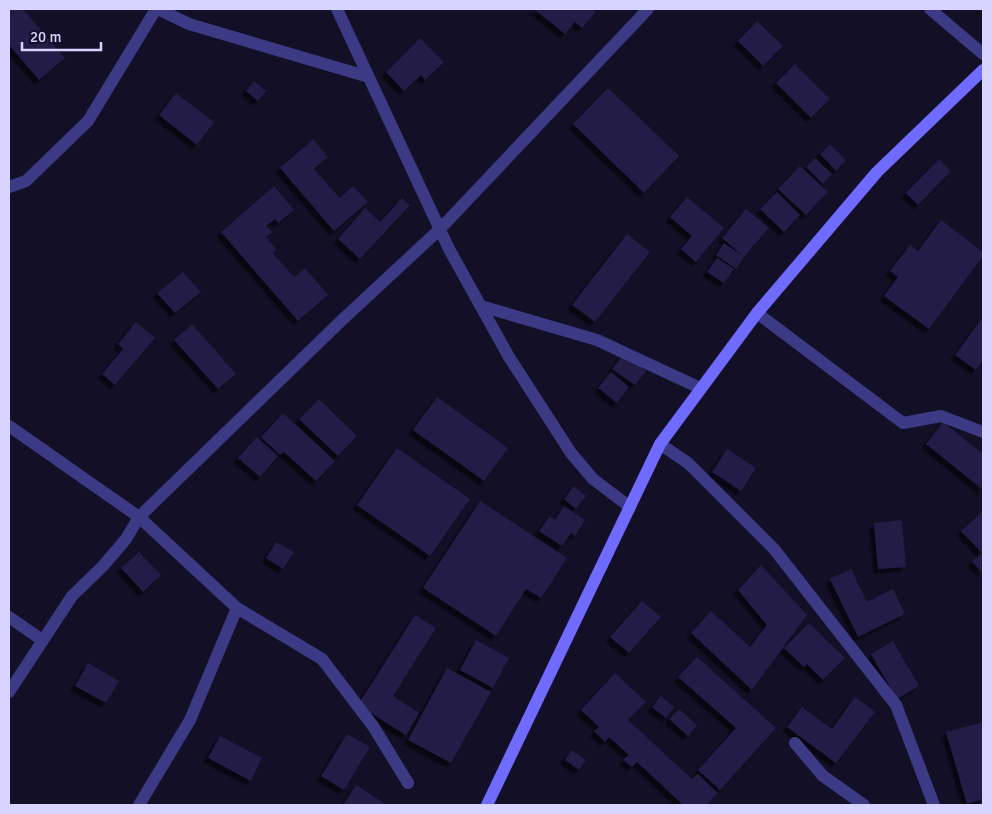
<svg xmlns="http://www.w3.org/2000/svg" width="992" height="814" font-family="Signika,sans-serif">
	<defs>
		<filter id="shadow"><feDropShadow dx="-4.5" dy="4.5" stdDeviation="1" flood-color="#0009"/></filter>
	</defs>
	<rect width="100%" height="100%" fill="#130f26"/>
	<path fill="#241b47" filter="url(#shadow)" d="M9 9H23L65 58 39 80 9 45Z
		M534 9H592L596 12 582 28 575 22 565 34Z
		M757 21 783 46 763 66 738 41Z
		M420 38 444 62 425 80 421 75 404 91 386 72Z
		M795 64 830 99 811 118 776 83Z
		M254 81 266 91 258 101 246 91Z
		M608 88 679 156 644 193 573 124Z
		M176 93 214 122 197 145 159 115Z
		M313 139 328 157 314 169 340 198 353 186 368 202 334 231 280 168Z
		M830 144 846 160 836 171 820 154Z
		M815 158 832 174 823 184 806 167Z
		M939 159 951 171 918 205 906 193Z
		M800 166 828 192 806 215 778 189Z
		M274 186 294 210 278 223 275 219 266 226 272 232 266 237 277 250 273 253 294 277 305 268 328 295 298 321 221 232Z
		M777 192 800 215 784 232 760 209Z
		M687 197 724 228 696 262 681 249 692 236 670 217Z
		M402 198 410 205 360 259 338 239 365 208 380 222Z
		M746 209 769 228 744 257 722 238Z
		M941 220 983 252V256L929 329 884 296 898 277 890 271 910 245 918 251Z
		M627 234 650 252 595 322 572 305Z
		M724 243 744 257 736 269 716 255Z
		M717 258 734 269 724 283 707 272Z
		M183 272 201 292 175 313 157 293Z
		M983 317V360L976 370 955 355Z
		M136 322 155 338 115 385 102 374 123 349 118 344Z
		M192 324 236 374 218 389 174 340Z
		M624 354 646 371 635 385 612 369Z
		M611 372 629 387 617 403 598 388Z
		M437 397 508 448 484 481 413 430Z
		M319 399 357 436 338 456 299 419Z
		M283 413 335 461 316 481 284 452 280 455 261 437Z
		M943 422 983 454V490L926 444Z
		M257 437 278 456 260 477 238 458Z
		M397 448 470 499 430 556 357 505Z
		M727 449 756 468 741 491 712 472Z
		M574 486 586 496 576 509 564 499Z
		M480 501 567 558 541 598 526 589 496 636 423 588Z
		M564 506 585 520 575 536 571 533 562 546 539 531 549 517 555 520Z
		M983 511V573L972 562 982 553 961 531Z
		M902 520 906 567 878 569 874 523Z
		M276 542 294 552 283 569 266 558Z
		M139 552 161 575 143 592 121 568Z
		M761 565 807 615 752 690 691 633 711 611 750 647 767 625 738 590Z
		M851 569 867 602 893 589 905 614 858 637 830 579Z
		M642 601 661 617 629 653 610 637Z
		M415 615 436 628 393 696 419 713 406 735 358 705Z
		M809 623 845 658 823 680 807 664 804 667 784 648Z
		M476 640 509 658 493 688 460 670Z
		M893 641 919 686 897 699 871 654Z
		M697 657 776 728 720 790 698 770 736 728 678 677Z
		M88 663 119 681 106 703 75 686Z
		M447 668 491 692 451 763 408 740Z
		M615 673 646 702 628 720 692 779 698 774 718 793 707 805H683L637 762 632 767 623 760 629 755 609 737 605 742 594 731 599 727 581 710Z
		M661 696 674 707 666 718 652 707Z
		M855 697 875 712 836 763 787 727 802 707 832 729Z
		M679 709 697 725 688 736 669 719Z
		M983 722V799L967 804 946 732Z
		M347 734 370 747 344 790 321 776Z
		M220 736 262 758 251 781 208 758Z
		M572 750 586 760 579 770 565 760Z
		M356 785 387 805H343Z"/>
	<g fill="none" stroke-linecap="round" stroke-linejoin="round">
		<path stroke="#3d3a85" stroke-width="12" d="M158 9 189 24 369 77
			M337 9 449 249 509 357 571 453 593 479 630 507
			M930 9 983 54
			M9 187 26 181 88 121 156 9
			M481 306 597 340 700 388
			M757 313 903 423 941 416 983 432
			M9 426 139 517 237 608 190 720 139 805
			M660 444 688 463 774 549 896 705 934 805
			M237 608 322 659 373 726 408 783
			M9 617 42 640
			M9 692 72 596 103 566 126 539 139 517 341 321 440 229 648 9
			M795 743 823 776 864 805"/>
		<path stroke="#6f6bff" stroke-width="12" d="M487 805 660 444 757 313 877 172 983 70"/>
	</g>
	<rect width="992" height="814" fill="none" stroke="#d9d4ff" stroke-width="20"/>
	<path d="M22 42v8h79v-8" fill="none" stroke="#d9d4ff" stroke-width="2.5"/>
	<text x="30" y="42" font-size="15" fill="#d9d4ff" stroke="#130f26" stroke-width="4" paint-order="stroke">20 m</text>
</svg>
